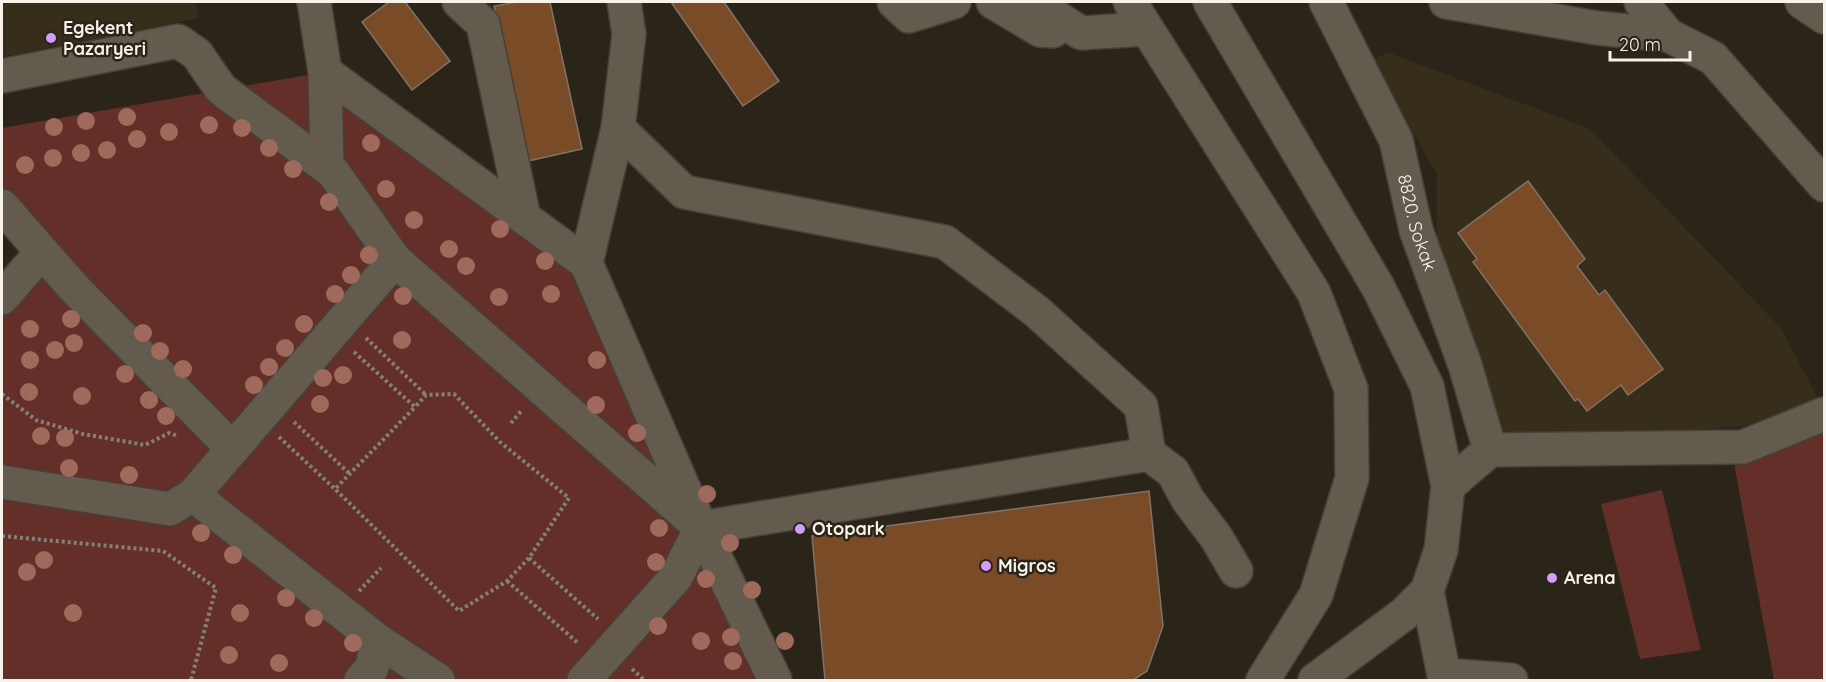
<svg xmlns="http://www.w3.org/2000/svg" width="1826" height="682" font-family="Quicksand,sans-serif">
	<rect width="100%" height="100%" fill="#2b2519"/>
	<path fill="#372d1b" d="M2 2H196L199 18 2 57Z
		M1387 52 1590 129 1781 328 1821 404 1742 426 1647 434 1506 440 1437 244V174L1390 92 1368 63Z"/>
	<path fill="#632f28" d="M325 72 589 277 777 680H2V311L50 261 2 193V128Z
		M1824 424V680H1774L1733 458Z
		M1662 490 1701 650 1640 659 1601 504Z"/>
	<path fill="#7a4b27" stroke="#817369" stroke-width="1.5" d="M389 2H405L450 61 412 90 362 22Z
		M517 2H550L582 149 528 161 494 6Z
		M671 2H724L779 81 743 106Z
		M1528 181 1585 259 1577 266 1599 295 1605 290 1663 369 1628 395 1621 385 1587 411 1578 399 1575 401 1473 262 1477 259 1458 233Z
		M1149 491 1163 626 1147 671 1133 680H825L812 536Z"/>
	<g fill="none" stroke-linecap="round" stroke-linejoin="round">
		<defs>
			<g id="minor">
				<path d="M314 2 325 72 586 263"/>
				<path d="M459 2 483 24 524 218"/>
				<path d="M624 2 629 34 618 128 586 263 701 528 775 680"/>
				<path d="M894 2 909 16 954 2"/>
				<path d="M993 2 1040 30 1053 31"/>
				<path d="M1033 2 1081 33 1146 29"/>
				<path d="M1130 2 1314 293 1351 389 1352 478 1316 595 1263 680"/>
				<path d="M1210 2 1378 287 1427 386 1448 486 1441 550 1427 591 1404 614 1315 680"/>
				<path id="s1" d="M1326 2 1396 140 1416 230 1465 365 1490 450"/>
				<path d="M1446 2 1597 28 1668 35 1713 58 1824 185"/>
				<path d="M1641 2 1668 35"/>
				<path d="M1802 2 1824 17"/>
				<path d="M325 72 327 167"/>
				<path d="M2 76 178 41 197 54 221 89 333 172 395 260"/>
				<path d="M618 128 684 192 945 242 1036 311 1141 406 1149 454 701 528"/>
				<path d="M2 206 74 288 233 449"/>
				<path d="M2 298 42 252"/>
				<path d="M1149 454 1173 472 1188 500 1216 537 1236 571"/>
				<path d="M2 482 170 509 193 495 395 260 701 528 676 577 584 680"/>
				<path d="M1448 486 1490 450 1743 447 1824 414"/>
				<path d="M193 495 377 640 438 680"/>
				<path d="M1427 591 1444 675 1511 680"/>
				<path d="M361 680 372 668 377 640"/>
			</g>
		</defs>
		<use href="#minor" stroke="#464037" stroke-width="36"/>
		<path stroke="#858076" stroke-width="4" stroke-dasharray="3 3" stroke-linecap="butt" d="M366 338 426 395
			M354 352 415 407 335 489 459 611 507 581 529 558 569 498 500 442 454 394 426 395 415 407
			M2 394 36 420 83 434 145 445 169 433 178 436
			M294 422 350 474
			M511 423 522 410
			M279 437 335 489
			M2 536 163 551 216 588 191 680
			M529 558 598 619
			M507 581 578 643
			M359 591 381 568
			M632 669 644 680"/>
		<use href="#minor" stroke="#635b4e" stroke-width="33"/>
	</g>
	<g fill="#9f6a5c">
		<circle cx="127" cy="117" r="9"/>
		<circle cx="86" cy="121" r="9"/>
		<circle cx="209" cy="125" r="9"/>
		<circle cx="54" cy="127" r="9"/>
		<circle cx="242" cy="128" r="9"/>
		<circle cx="169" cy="132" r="9"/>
		<circle cx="137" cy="139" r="9"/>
		<circle cx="371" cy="143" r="9"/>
		<circle cx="269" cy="148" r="9"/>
		<circle cx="107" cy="150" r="9"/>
		<circle cx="81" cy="153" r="9"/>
		<circle cx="53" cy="158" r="9"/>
		<circle cx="25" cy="165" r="9"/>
		<circle cx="293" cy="169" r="9"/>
		<circle cx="386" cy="189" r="9"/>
		<circle cx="329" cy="202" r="9"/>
		<circle cx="414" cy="220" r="9"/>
		<circle cx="500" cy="229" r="9"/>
		<circle cx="449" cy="249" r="9"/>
		<circle cx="369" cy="255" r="9"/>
		<circle cx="545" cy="261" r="9"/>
		<circle cx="466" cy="266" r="9"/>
		<circle cx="351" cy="275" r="9"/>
		<circle cx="335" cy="294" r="9"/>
		<circle cx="551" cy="294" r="9"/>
		<circle cx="403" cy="296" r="9"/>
		<circle cx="499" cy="297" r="9"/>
		<circle cx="71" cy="319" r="9"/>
		<circle cx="304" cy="324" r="9"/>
		<circle cx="30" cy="329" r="9"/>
		<circle cx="143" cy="333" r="9"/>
		<circle cx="402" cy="340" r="9"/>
		<circle cx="74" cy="343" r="9"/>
		<circle cx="285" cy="348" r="9"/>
		<circle cx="55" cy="350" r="9"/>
		<circle cx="160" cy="351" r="9"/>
		<circle cx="30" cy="360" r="9"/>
		<circle cx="597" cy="360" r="9"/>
		<circle cx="269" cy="367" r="9"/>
		<circle cx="183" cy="369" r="9"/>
		<circle cx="125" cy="374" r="9"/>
		<circle cx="343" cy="375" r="9"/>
		<circle cx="323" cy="378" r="9"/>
		<circle cx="254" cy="385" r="9"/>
		<circle cx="29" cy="392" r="9"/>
		<circle cx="82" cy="396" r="9"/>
		<circle cx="149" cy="400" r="9"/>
		<circle cx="320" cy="404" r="9"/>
		<circle cx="596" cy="405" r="9"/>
		<circle cx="166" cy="416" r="9"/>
		<circle cx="637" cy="433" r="9"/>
		<circle cx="41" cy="436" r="9"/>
		<circle cx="65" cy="438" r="9"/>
		<circle cx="69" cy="468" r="9"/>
		<circle cx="129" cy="475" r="9"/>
		<circle cx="707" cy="494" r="9"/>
		<circle cx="659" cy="528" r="9"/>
		<circle cx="201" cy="533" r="9"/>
		<circle cx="730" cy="543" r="9"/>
		<circle cx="233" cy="555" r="9"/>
		<circle cx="44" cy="560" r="9"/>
		<circle cx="656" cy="562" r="9"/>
		<circle cx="27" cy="572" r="9"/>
		<circle cx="706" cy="579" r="9"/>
		<circle cx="752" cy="590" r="9"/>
		<circle cx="286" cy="598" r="9"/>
		<circle cx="73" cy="613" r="9"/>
		<circle cx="240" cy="613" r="9"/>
		<circle cx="314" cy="618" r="9"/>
		<circle cx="658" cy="626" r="9"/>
		<circle cx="731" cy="637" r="9"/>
		<circle cx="701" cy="641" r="9"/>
		<circle cx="785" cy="641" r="9"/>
		<circle cx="353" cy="643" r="9"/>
		<circle cx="229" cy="655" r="9"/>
		<circle cx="733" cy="661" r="9"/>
		<circle cx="279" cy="663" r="9"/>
	</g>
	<g fill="#d49cfc" stroke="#2b2519" stroke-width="2">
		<circle cx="51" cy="38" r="6"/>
		<circle cx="800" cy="529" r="6"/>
		<circle cx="986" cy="566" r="6"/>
		<circle cx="1552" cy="578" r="6"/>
	</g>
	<g text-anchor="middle" stroke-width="5" stroke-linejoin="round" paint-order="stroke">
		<g font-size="18" font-weight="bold" fill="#f7f3eb" stroke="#2b2519" text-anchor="start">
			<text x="63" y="34">Egekent<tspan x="63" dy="21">Pazaryeri</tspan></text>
			<text x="812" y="535">Otopark</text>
			<text x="998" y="572">Migros</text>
			<text x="1564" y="584">Arena</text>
		</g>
		<g font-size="18" fill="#f7f3eb" stroke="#2b2519">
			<text dy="6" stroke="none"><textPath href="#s1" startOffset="240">8820. Sokak</textPath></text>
		</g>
	</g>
	<rect width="1826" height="682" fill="none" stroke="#f7f3eb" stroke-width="6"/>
	<path d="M1610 51v9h80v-9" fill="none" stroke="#f7f3eb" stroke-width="3"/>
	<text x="1619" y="51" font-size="18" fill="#f7f3eb" stroke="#2b2519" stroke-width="4.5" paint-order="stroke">20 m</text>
</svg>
